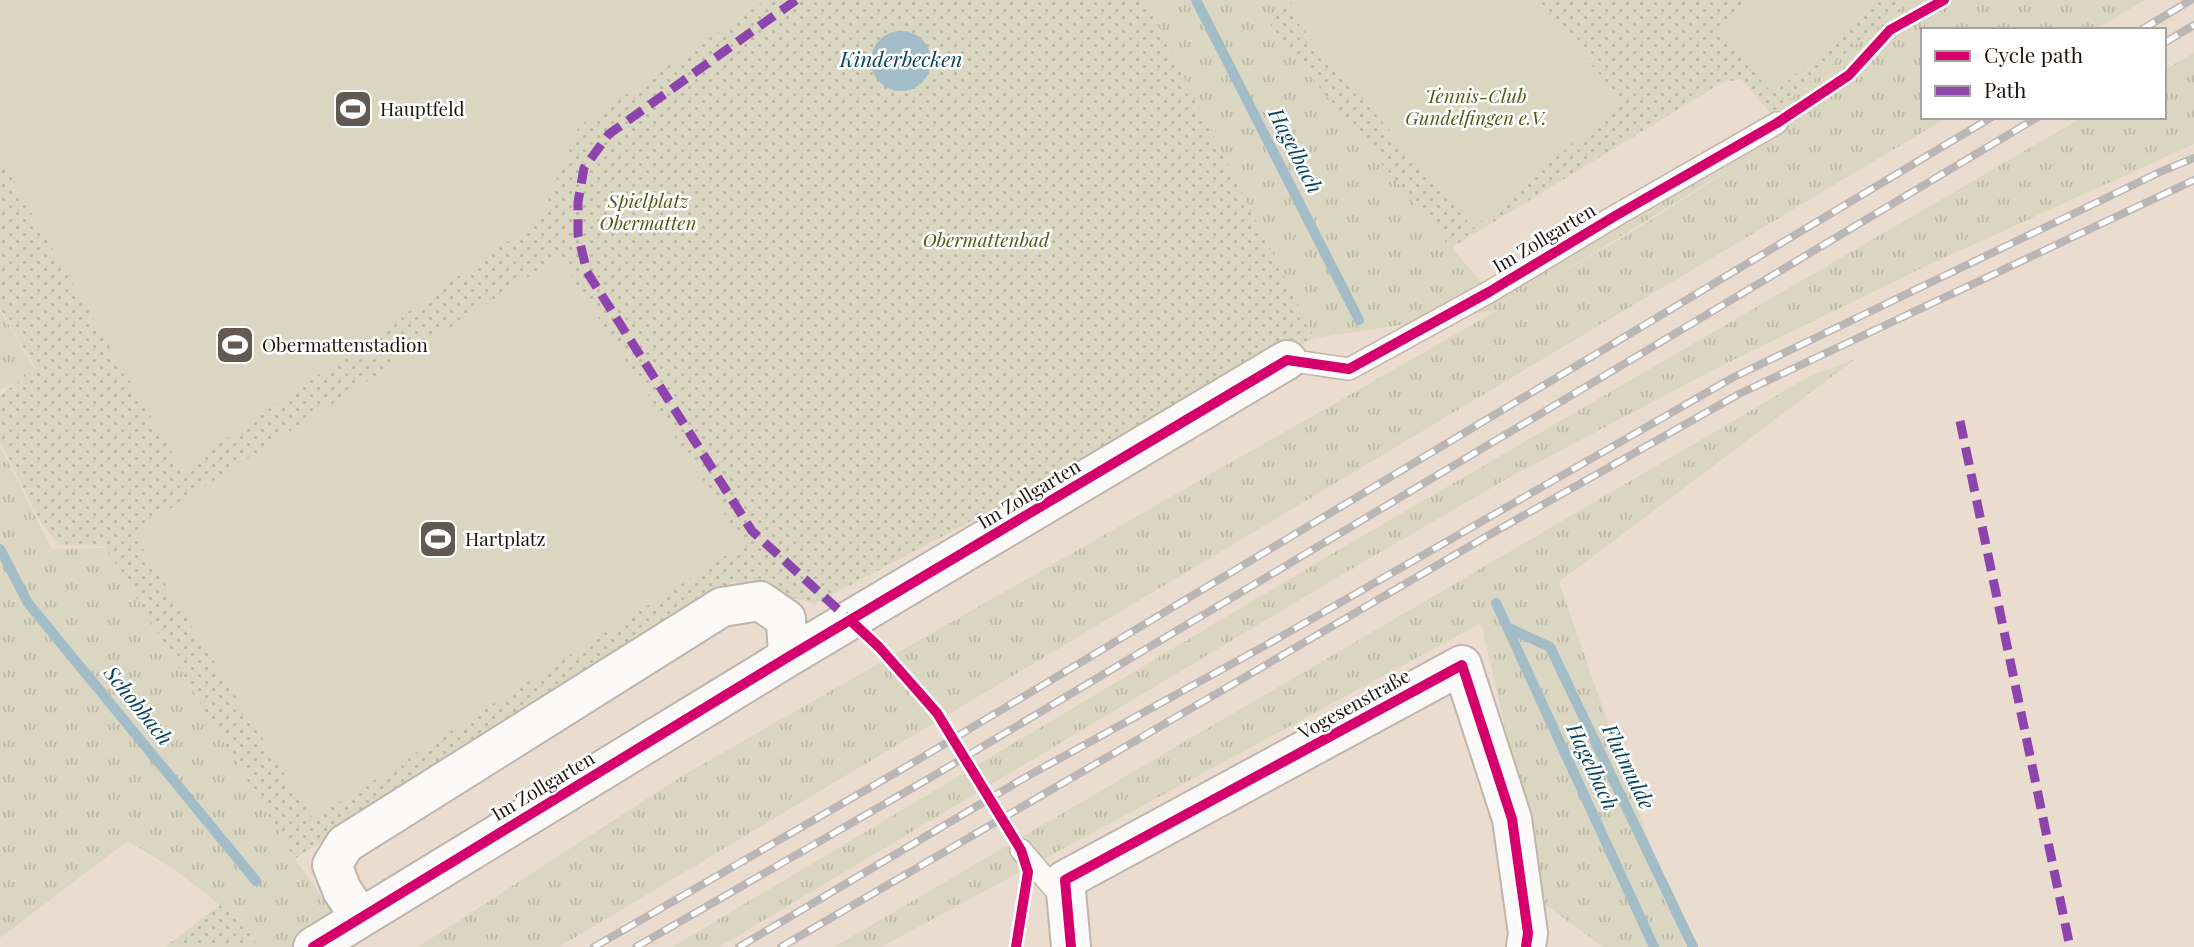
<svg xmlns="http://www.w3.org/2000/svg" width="2194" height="947" font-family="'Playfair Display',serif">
	<defs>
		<pattern id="grass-tufts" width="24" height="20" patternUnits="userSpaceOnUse" patternTransform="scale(1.75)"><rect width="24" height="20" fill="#dad6c1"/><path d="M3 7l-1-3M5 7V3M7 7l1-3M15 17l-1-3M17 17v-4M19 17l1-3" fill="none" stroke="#bab7a5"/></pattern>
		<pattern id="park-dots" width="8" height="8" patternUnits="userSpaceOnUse" patternTransform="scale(1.75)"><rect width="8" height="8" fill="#dad6c1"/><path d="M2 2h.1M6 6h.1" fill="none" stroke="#bab7a5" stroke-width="1.8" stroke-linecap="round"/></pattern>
	</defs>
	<rect width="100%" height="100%" fill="#ebdcd0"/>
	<path fill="url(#grass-tufts)" fill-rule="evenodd" d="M1145 0H1281L1270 27 1489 292 1777 122 1771 114 1910 0H2145L2095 30H1923V117H1948L559 947H418L682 776 1498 310 1315 338ZM1728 171 1632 232 1551 279 1727 171Z
		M2194 53V144L1922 268 1711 371 1503 481 1343 574 719 947H672L1335 552 2083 117H2164V70Z
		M0 310 37 373 0 390Z
		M1855 359 1559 582 1686 947H1603L1546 905 1481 623 881 947H834L1808 377Z
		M0 446 52 549 108 548 295 859 357 947H258L245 925 178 872 128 841 0 938Z"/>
	<path fill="url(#park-dots)" d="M0 0H1145L1315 338 815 604 733 581 295 859 105 546 58 545 38 518 0 441V395L36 369 0 308Z
		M1281 0H1910L1771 114 1741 79 1721 83 1451 248 1270 27Z
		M220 905 245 925 258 947H165Z"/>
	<path fill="#dad6c1" d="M0 0H766L579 126 540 219 182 470 19 192 0 154Z
		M1295 0H1536L1622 101 1473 228 1285 8Z
		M1748 0H1880L1773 94 1716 29Z
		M559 257 744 544 313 819 133 533Z"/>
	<path fill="#a2bcc8" d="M871 61a30 30 0 1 1 60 0a30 30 0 1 1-60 0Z"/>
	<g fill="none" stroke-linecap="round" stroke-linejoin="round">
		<path stroke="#a2bcc8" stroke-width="10" d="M1196 0 1359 320
			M0 549 28 603 256 881
			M1496 603 1654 947
			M1507 627 1550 647 1693 947"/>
		<defs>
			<path id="service" d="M1287 360 1349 369 1489 292 1615 216 1777 123
				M1021 850 1065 901"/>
			<path id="minor" d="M360 918 342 890 332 865 345 844 722 607 760 601 786 619 788 657
				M313 947 788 657 1287 360
				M1071 947 1065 880 1462 665 1512 819 1528 933 1526 947"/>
		</defs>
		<use href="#service" stroke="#c0b4ab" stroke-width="24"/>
		<use href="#minor" stroke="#c0b4ab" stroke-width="42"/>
		<use href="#service" stroke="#fcfaf8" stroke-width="21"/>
		<use href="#minor" stroke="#fcfaf8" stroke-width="38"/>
		<defs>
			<path id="rail" d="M2141 30 2191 0
				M2164 43 2194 25
				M594 947 916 761 1992 117
				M636 947 928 779 2038 117
				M739 947 1026 777 1268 644 1732 378 2160 172 2194 158
				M781 947 1489 535 1739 394 2194 180"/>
		</defs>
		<use href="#rail" stroke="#b9b6b3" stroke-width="8"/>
		<use href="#rail" stroke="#fff" stroke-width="5" stroke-dasharray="16" stroke-linecap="butt"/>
		<path stroke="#8e44ad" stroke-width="9" stroke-dasharray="18 9" stroke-linecap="butt" d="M796 0 609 134 584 168 578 202V235L587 272 752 531 854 624
			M1960 421 2070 947"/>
		<defs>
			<path id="cycleway" d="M851 621 879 647 937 713 1021 850 1028 872 1016 947
				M313 947 788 657 1287 360 1349 369 1489 292 1615 216 1777 123 1849 75 1890 30 1944 0
				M1071 947 1065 880 1462 665 1512 819 1528 933 1526 947"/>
		</defs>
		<use href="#cycleway" stroke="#fff" stroke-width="15"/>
		<use href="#cycleway" stroke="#d6006c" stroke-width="10"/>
	</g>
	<defs>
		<symbol id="stadium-square" viewBox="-11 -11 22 22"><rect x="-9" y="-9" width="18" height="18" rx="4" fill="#645951" stroke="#fff"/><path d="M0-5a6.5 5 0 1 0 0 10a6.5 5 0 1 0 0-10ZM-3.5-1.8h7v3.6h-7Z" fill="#fff"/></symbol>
	</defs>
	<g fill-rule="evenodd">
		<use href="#stadium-square" x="331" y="87" width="44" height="44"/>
		<use href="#stadium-square" x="213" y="323" width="44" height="44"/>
		<use href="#stadium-square" x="416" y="517" width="44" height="44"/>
	</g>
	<g text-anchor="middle" stroke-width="5" stroke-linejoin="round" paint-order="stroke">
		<g font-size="19" font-style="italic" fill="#535918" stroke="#fff">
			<text x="1476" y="103">Tennis-Club<tspan x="1476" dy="22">Gundelfingen e.V.</tspan></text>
			<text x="648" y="208">Spielplatz<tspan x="648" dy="22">Obermatten</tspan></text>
			<text x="986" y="247">Obermattenbad</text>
		</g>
		<g font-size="19" fill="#1c130c" stroke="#fff" text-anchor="start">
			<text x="380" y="116">Hauptfeld</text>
			<text x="262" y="352">Obermattenstadion</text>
			<text x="465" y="546">Hartplatz</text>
		</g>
		<g font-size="19" fill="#1c130c" stroke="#fff">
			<text transform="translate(1544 238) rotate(-31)" y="7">Im Zollgarten</text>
			<text transform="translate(1029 494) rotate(-31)" y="7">Im Zollgarten</text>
			<text transform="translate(1354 704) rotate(-29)" y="7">Vogesenstraße</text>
			<text transform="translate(543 786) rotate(-31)" y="7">Im Zollgarten</text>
		</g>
		<g font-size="21" font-style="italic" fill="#06445c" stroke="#fff">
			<text x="901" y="67">Kinderbecken</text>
			<text transform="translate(1295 151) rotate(63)" y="7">Hagelbach</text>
			<text transform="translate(138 706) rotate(51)" y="7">Schobbach</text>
			<text transform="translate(1592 767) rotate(65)" y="7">Hagelbach</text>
			<text transform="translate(1628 767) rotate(64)" y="7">Flutmulde</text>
		</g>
	</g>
	<rect x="1921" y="28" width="245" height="91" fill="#ffffff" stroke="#a4a19e" stroke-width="2"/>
	<rect x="1935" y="51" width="35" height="10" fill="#d6006c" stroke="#a4a19e" stroke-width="2"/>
	<text x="1984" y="63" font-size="21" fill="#1c130c">Cycle path</text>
	<rect x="1935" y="86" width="35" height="10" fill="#8e44ad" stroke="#a4a19e" stroke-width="2"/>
	<text x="1984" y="98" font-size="21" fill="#1c130c">Path</text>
</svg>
